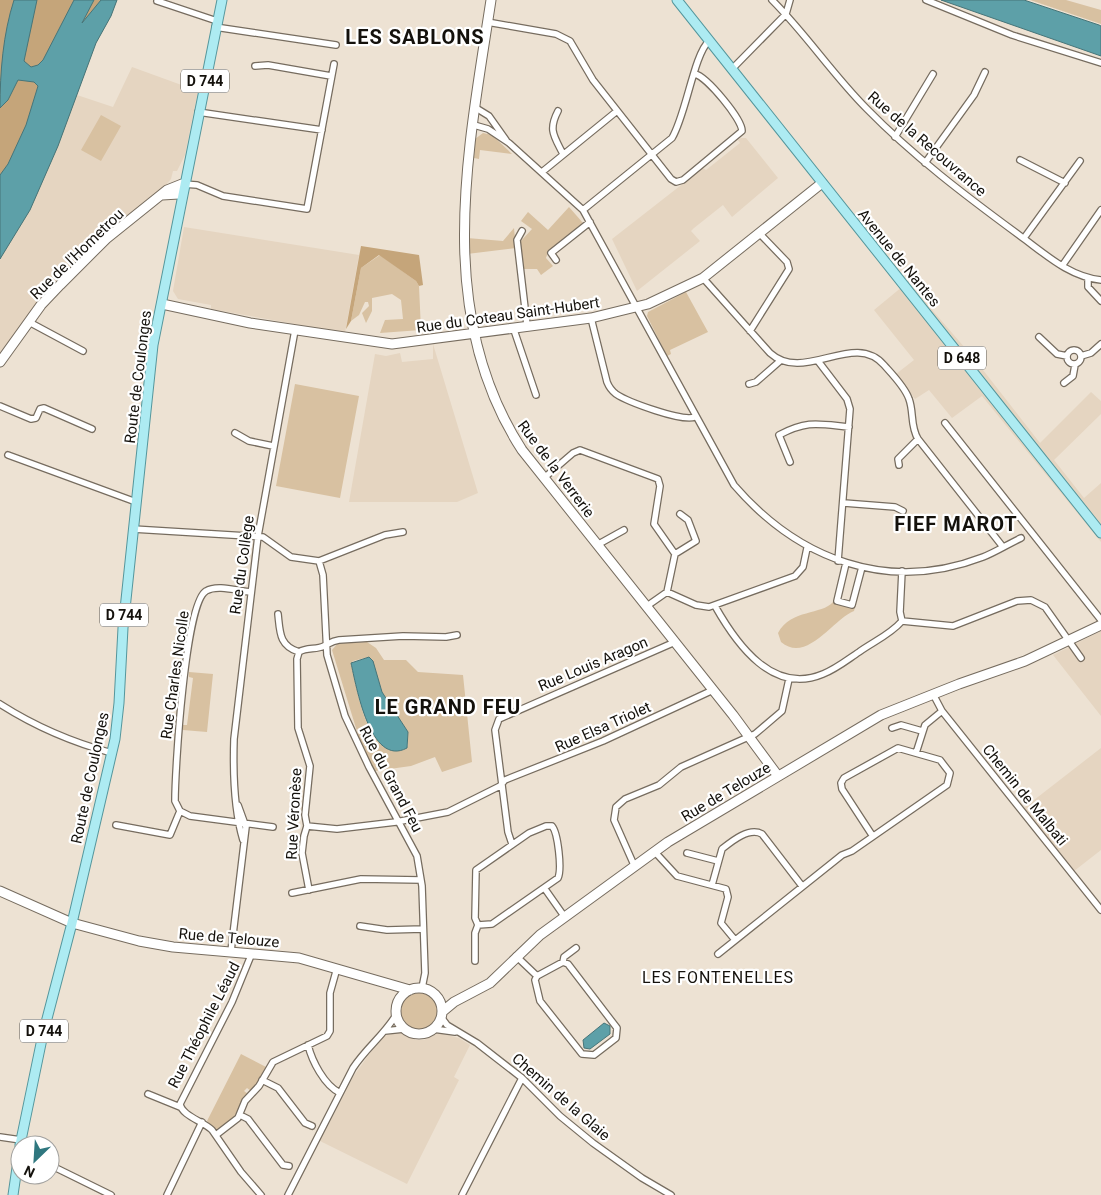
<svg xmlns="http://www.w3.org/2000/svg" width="1101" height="1195" font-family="Roboto,sans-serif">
	<rect width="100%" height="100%" fill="#ede2d3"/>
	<path fill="#e5d5c1" d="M132 67 198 91 185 155 177 171H173L171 179 159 193 64 277 0 360V259L30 210 77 95 113 107Z
		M741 138H746L778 178 732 217 723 205 694 228 691 231 700 241 637 291 612 239 703 168 706 170 740 143 738 140Z
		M184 227 359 255 345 333 211 309V305L178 299 173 291Z
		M908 282 972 356 1040 443 1091 392 1101 401V414L1054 460 1084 498 1101 483V542L982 396 952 418 929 390 915 399 896 374 914 360 874 310Z
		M433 344 478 493 457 502H349L375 354 386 356 400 353 402 362 433 359Z
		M1101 631V716L1053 655Z
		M1101 748V850L1069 875 1021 814 1025 807Z
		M402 1031 414 1037 415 1040H424L439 1033 459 1038 470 1045 454 1077 459 1080 407 1184 320 1141 353 1077 370 1053 384 1036Z"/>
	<path fill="#d8c1a1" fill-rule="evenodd" d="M1030 0H1066L1101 10V24Z
		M101 115 121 126 101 161 81 150Z
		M483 133 492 135 512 154 480 150 479 159 474 158 475 139Z
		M569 207 583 223 548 252 546 258 553 266 541 275 537 269H524L520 242 532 229 521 221 528 212 548 230Z
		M514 228 516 248 467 254V238L503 241Z
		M380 255 416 281 419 286 421 330 380 333 385 320 403 319 401 300 392 294 372 298V311L366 323 362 313 369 306 368 302H365L359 315 351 321 361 268Z
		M686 292 708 332 670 350 671 354 667 356 647 316 648 312Z
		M295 384 359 396 340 498 276 486Z
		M833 602 855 607 854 611C833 619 807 664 781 642L778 633C791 609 822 615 833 602Z
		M367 642 376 648 384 660H406L418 672 463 675 472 762 442 772 435 757 411 766 375 771 363 751 332 650 338 643ZM369 657 382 692 408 732V745L405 749C364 754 359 693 351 664L353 661Z
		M189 672 213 674 207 732 183 730V725H187L193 678 189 677Z
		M401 1011a18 18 0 1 1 36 0a18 18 0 1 1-36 0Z
		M241 1054 266 1067 259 1082 251 1091 247 1088 244 1091 248 1094C236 1107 236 1125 216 1131L207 1121Z"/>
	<path fill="#c5a57a" d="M0 0H117L111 16 96 43 58 146 30 210 0 259Z
		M361 246 419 255 423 285 419 286 416 281 379 255 361 268 351 321 346 329Z"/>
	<path fill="#5da0a8" stroke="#477579" d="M14 0H37L24 61 31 67 38 65 43 60 74 0H94L82 23 101 0H117L111 16 96 43 58 146 30 210 0 259V175L8 164 26 125 38 86 34 82 18 80 8 100 0 108C0 72 3 34 14 0Z
		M941 0H1024L1099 25 1101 26V56Z
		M369 657 373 661 382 692 408 732 407 748C370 768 356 685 351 663Z
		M604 1023 610 1026V1034L590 1049 584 1048 583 1040Z"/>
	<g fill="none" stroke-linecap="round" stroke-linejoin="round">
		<defs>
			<path id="street" d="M772 0C806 34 833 75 867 109 913 156 966 196 1019 235 1044 253 1069 277 1101 280
				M926 0 1012 35 1101 63
				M157 1 217 21
				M487 22 556 34 570 41 593 80 671 179 676 182 683 180 742 131C742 119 707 77 695 74
				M215 27 336 45
				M255 66 268 65 331 76
				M732 69 786 14 790 0
				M476 108 489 116 506 140
				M558 111C548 130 554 136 563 154
				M198 112 322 130
				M474 125 488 129 509 143 583 210 734 485C798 559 887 594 983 557 996 552 1008 544 1021 538
				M895 137 933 74
				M1020 160 1065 183
				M925 163 974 95 985 72
				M542 172 617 111
				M183 184 197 185 223 196 307 209 334 64
				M583 210 672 138C686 115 694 54 709 41
				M522 231 517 240 527 325
				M1024 238 1080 161
				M556 260 551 253 590 222
				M1062 266 1101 210
				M703 278 770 353C804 384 854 330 884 365 892 374 905 387 909 399 914 412 910 426 918 439L1003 547
				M1088 279V287L1101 301
				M591 318 607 382C609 387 612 391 616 394 628 402 682 422 695 417
				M29 322 83 351
				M513 327 536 395
				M750 331 789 269 787 262 760 234
				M1039 337 1057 354 1067 356
				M1067 357a7 7 0 1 1 14 0a7 7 0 1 1-14 0Z
				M1081 356 1091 353 1101 344
				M818 361 847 399 850 409 838 561
				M1064 383 1073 376 1075 365
				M749 384 756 382 780 361
				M0 406 31 419 36 418 40 409 44 408 92 429
				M945 423 1101 620
				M235 433 249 441 273 446
				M8 455 136 502
				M790 462 779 435C808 420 818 424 849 427
				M899 465 898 459 918 439
				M544 478 573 453 580 450 658 479 660 486 654 524 675 554 667 592
				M844 503 895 507 903 511
				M133 529 263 537 291 557 319 561 323 575 327 655 345 716 369 767 417 856 422 886 425 973 422 988
				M597 545 624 530
				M675 554 696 541 688 520 680 514
				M319 561 385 535 403 532
				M846 563 837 601 852 605 862 567
				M902 571 900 612 902 621
				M251 592C238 591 217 584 206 591 185 603 175 771 175 801L180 811 190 816 273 827
				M647 606 667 592 696 605 709 607 795 576 803 567 807 548
				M715 606C737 645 773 695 823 674 836 669 847 660 859 652 873 642 891 634 902 621
				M278 614C280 632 279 646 299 652
				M902 621 953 626 1017 601 1031 600 1045 607 1081 658
				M933 694 942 711 1101 910
				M0 704C36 727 71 742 112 753
				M892 728 901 725 922 731
				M916 753 925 725 942 711
				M116 825 170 835 180 811
				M307 826 337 829 396 822 448 812 500 786 505 780 603 741 713 690
				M546 826H552C558 833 562 869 558 878L492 924 478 925 475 918 476 870 529 833Z
				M243 840C234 810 233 770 234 739L258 536 295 330
				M512 844 508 832 495 730 499 719 675 642
				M654 851 677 876 726 889 728 897 721 923 735 940
				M687 853 718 861
				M634 865 614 820 616 807 625 799 659 785 681 767 755 734 782 711 789 679
				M712 885 722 849C732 841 749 827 762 834L802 886
				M545 889 564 916
				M309 890 302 853 304 836 307 826 305 815 310 766 298 728 297 659 299 652C307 647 316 650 324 646 330 643 332 641 339 640L403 636 446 637 457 635
				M292 893 361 879 421 880
				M360 926 387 930 423 929
				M231 951 246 827 238 805
				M252 953 232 1002 180 1104C182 1116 203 1121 212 1130L241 1172 261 1195
				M718 954 842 855 852 851 947 785 950 773 940 760 898 748 844 778 841 783 842 789 872 835
				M516 956 537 976
				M475 961V933L478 925
				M563 962 568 964 617 1028 616 1038 594 1055 582 1054 540 1001 535 980 537 976Z
				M563 962 564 957 576 948
				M441 1017 447 1025 477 1043 522 1078 560 1116 593 1143 642 1178 671 1195
				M433 1029 455 1032
				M385 1031 404 1029
				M308 1045C312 1061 324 1085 340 1093
				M262 1080 278 1088 305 1123 312 1126
				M148 1094 180 1107
				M240 1115 248 1119 283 1165 289 1166
				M216 1135 238 1118 245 1101 259 1086 273 1062 327 1036 330 1031V993L337 968
				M0 1137 21 1140
				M50 1165 111 1195
				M167 1195 202 1122
				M288 1195 353 1068C366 1048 384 1035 396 1015
				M462 1195 522 1078"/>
			<path id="secondary" d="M491 0C468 151 433 313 522 450L733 715 778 776
				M162 195 179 194
				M162 304 250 323 392 344 591 318 648 304 703 278 822 183
				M0 362 41 305 60 285 106 239 167 190 182 184
				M0 891 72 923 139 941 173 947 299 958 410 990
				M396 1011a23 23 0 1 1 46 0a23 23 0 1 1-46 0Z
				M442 1012 454 1002 490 983 540 935 668 842 881 715 959 684 1025 661 1101 625"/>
			<path id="primary" d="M677 0 1101 533
				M20 1145 43 1034 72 923 115 739 119 703 123 628 153 345 222 0
				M13 1195 20 1147"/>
		</defs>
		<use href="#street" stroke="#766c5f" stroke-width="8"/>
		<use href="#secondary" stroke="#766c5f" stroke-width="11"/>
		<use href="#primary" stroke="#54969c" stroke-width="11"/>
		<use href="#street" stroke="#fff" stroke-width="5.5"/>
		<use href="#secondary" stroke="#fff" stroke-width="9"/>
		<use href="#primary" stroke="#adebf2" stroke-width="9"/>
	</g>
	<g text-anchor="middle" stroke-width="4.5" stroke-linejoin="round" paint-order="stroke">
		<g fill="#fff" stroke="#5a5855" stroke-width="1">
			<rect x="181" y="69.5" width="48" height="23" rx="4"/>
			<rect x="938" y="346.5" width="48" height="23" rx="4"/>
			<rect x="100" y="603.5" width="48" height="23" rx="4"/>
			<rect x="20" y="1019.5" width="48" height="23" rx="4"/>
		</g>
		<g font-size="14" font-weight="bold" fill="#14110c">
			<text x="205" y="86">D 744</text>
			<text x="962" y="363">D 648</text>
			<text x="124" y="620">D 744</text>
			<text x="44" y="1036">D 744</text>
		</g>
		<g font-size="15" fill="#14110c" stroke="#fff">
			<text transform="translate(927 144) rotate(41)" y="5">Rue de la Recouvrance</text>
			<text transform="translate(77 254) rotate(-44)" y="5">Rue de l'Hometrou</text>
			<text transform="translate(899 258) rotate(51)" y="5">Avenue de Nantes</text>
			<text transform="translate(508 315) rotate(-8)" y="5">Rue du Coteau Saint-Hubert</text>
			<text transform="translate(138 377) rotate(-83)" y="5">Route de Coulonges</text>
			<text transform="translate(556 469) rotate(53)" y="5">Rue de la Verrerie</text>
			<text transform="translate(242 565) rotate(-82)" y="5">Rue du Collège</text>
			<text transform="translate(593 664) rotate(-23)" y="5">Rue Louis Aragon</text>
			<text transform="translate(175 675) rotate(-82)" y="5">Rue Charles Nicolle</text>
			<text transform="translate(603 727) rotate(-24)" y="5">Rue Elsa Triolet</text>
			<text transform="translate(90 778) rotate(-78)" y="5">Route de Coulonges</text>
			<text transform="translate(391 779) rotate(62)" y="5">Rue du Grand Feu</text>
			<text transform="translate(726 792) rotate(-31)" y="5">Rue de Telouze</text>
			<text transform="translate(1025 795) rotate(51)" y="5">Chemin de Malbati</text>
			<text transform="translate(294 814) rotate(-87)" y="5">Rue Véronèse</text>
			<text transform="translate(229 938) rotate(5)" y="5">Rue de Telouze</text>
			<text transform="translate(204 1025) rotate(-63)" y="5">Rue Théophile Léaud</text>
			<text transform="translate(561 1097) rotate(41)" y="5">Chemin de la Glaie</text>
		</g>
		<g font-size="16" letter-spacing="1" fill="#14110c" stroke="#fff">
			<text x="718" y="983">LES FONTENELLES</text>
		</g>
		<g font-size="20" font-weight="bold" letter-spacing="1" fill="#14110c" stroke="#fff">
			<text x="415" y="44">LES SABLONS</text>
			<text x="956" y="531">FIEF MAROT</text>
			<text x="448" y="714">LE GRAND FEU</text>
		</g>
	</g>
	<g transform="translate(35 1160) rotate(205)"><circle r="24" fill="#ffffff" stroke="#a1a09e"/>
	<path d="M0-4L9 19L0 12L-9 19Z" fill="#2f777f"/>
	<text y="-8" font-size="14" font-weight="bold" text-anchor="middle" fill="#14110c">N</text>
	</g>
</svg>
